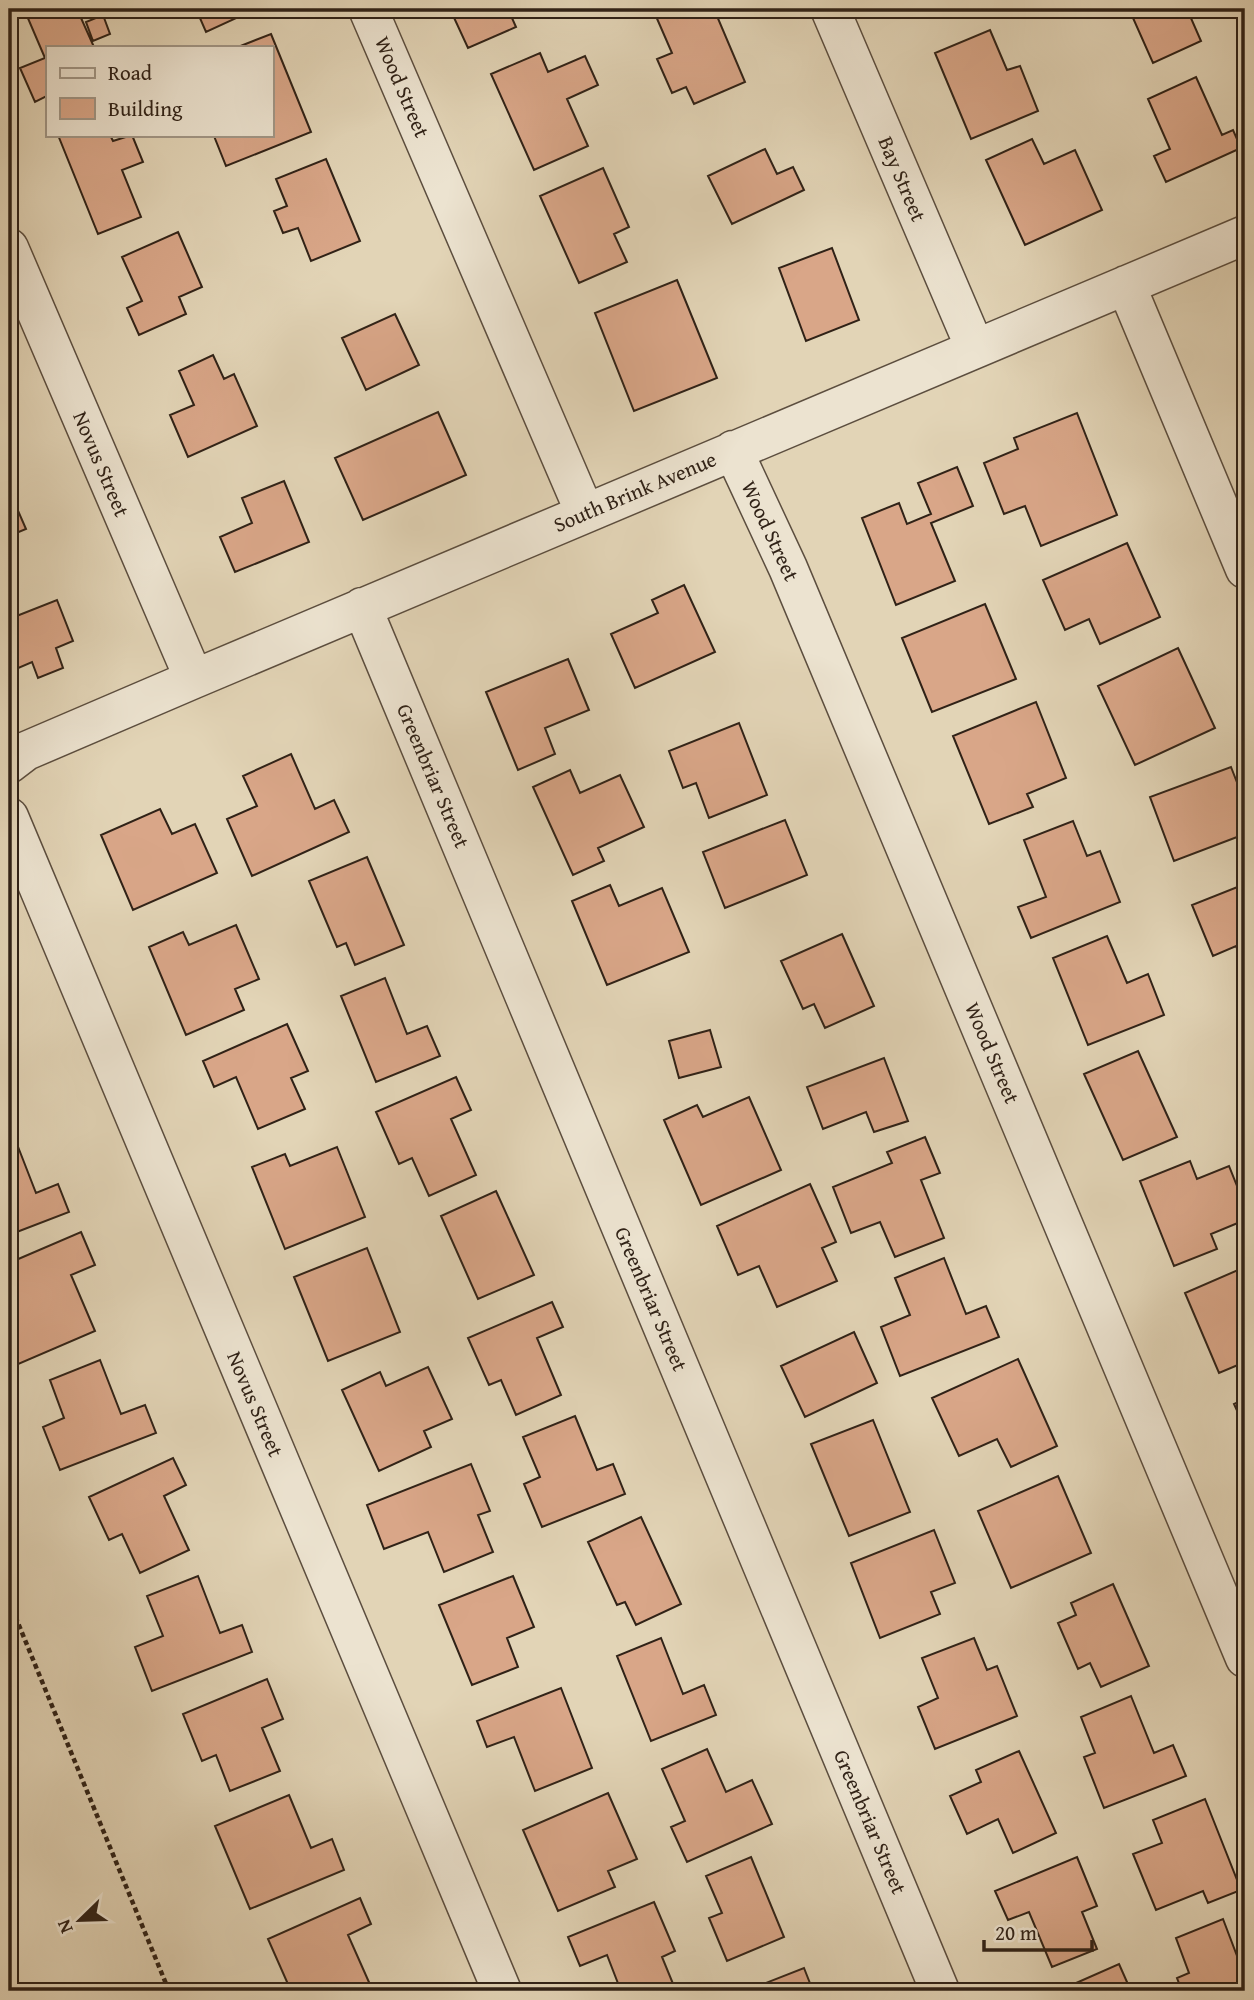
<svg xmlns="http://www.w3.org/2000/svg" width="1254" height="2000" font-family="'Gentium Book Plus',serif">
	<rect width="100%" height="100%" fill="#e2d4b6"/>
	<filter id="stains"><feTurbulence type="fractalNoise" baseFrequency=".00286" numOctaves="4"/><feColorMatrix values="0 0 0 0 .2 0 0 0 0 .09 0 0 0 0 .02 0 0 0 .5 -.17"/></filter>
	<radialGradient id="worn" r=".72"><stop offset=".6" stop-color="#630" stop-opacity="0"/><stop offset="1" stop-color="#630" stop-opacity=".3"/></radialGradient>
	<path fill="#d9a688" stroke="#302217" stroke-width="2" d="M24 9H77L94 47H47V96L35 102 20 68 45 58Z
		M196 9H256L206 32Z
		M450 9H508L516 27 468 48Z
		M668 9H714L745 82 694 104 686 87 672 93 657 59 672 53 655 14Z
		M1129 9H1187L1201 41 1153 63Z
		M103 15 110 34 93 41 86 22Z
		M990 30 1007 70 1020 66 1038 111 971 139 935 53Z
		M271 34 311 132 226 166 214 136 271 135V47H238Z
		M540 53 548 72 585 56 598 85 567 99 588 146 534 170 491 74Z
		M1196 77 1222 135 1233 130 1241 148 1166 182 1154 156 1170 149 1148 99Z
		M58 135H110L113 141 132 135 143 162 122 170 141 217 98 234Z
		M1032 139 1044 164 1075 150 1102 210 1025 245 986 160Z
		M765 149 777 174 793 167 804 190 732 224 708 176Z
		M326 159 360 241 311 261 298 228 283 233 274 211 287 206 276 179Z
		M603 168 629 227 614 234 627 262 579 283 540 196Z
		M178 232 202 287 179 297 186 314 139 335 127 308 142 301 122 257Z
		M832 248 859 320 806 341 779 268Z
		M677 280 717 378 634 411 595 313Z
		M395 314 419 365 366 390 342 338Z
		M213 355 224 379 234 374 257 426 188 457 170 415 194 405 179 371Z
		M438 412 466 475 363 520 335 458Z
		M1077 413 1117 515 1041 546 1025 506 1004 514 984 463 1018 449 1014 438Z
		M957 467 973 506 931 523 955 581 896 605 862 518 899 503 907 524 931 514 918 483Z
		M284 481 309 542 235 572 220 537 252 523 242 498Z
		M9 490 26 529 9 536Z
		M1127 543 1160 617 1100 644 1089 619 1065 630 1043 580Z
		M684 585 715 652 635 688 611 634 658 613 652 600Z
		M57 600 73 641 56 648 63 668 38 678 32 662 9 672V619Z
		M985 604 1016 679 932 712 902 638Z
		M1178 648 1215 728 1135 765 1098 686Z
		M568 659 589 710 545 728 555 754 518 770 486 692Z
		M1036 702 1066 778 1027 794 1033 807 989 824 953 736Z
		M739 723 767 795 709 818 696 783 683 788 669 751Z
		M291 754 315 809 334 800 349 832 252 876 227 819 257 806 243 776Z
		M1231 767 1245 803V834L1174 861 1150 797Z
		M570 770 580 793 620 775 644 827 598 848 604 861 573 875 533 787Z
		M160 809 172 834 195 824 217 873 133 910 101 835Z
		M785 820 807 875 725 908 703 852Z
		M1073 821 1087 856 1100 851 1120 902 1031 938 1018 907 1046 897 1024 840Z
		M367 857 404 945 355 965 346 943 337 947 309 881Z
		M1245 884V968L1236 946 1213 956 1192 905Z
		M610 885 619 906 662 888 689 952 607 985 572 901Z
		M236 925 259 979 235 989 244 1010 186 1035 149 947 183 932 189 945Z
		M842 934 874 1006 825 1028 814 1004 803 1009 781 961Z
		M1107 936 1127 983 1148 974 1164 1015 1088 1045 1053 958Z
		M385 978 407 1034 427 1026 440 1056 376 1082 341 996Z
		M287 1024 308 1071 291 1078 305 1109 258 1129 236 1077 214 1087 203 1061Z
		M710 1030 721 1067 679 1078 669 1041Z
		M1138 1051 1177 1137 1123 1160 1084 1074Z
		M884 1058 908 1121 874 1132 866 1112 823 1129 807 1087Z
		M456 1077 471 1110 451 1119 476 1175 429 1196 412 1158 399 1164 376 1112Z
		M749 1097 781 1170 701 1205 664 1120 697 1105 703 1117Z
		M925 1137 940 1173 921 1180 944 1238 895 1257 880 1222 851 1233 833 1187 892 1163 887 1152Z
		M15 1139 36 1193 58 1184 69 1212 9 1235V1141Z
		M337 1147 365 1217 285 1249 252 1167 285 1154 290 1166Z
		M1190 1161 1197 1179 1229 1166 1245 1206V1220L1211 1234 1217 1249 1174 1266 1140 1181Z
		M810 1184 836 1242 822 1248 837 1281 777 1307 759 1266 738 1275 717 1226Z
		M496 1191 534 1275 478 1299 441 1216Z
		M81 1232 95 1265 71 1275 95 1331 16 1365 9 1349V1263Z
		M367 1248 400 1332 328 1361 294 1277Z
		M944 1258 966 1314 986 1306 999 1337 900 1376 881 1327 910 1315 895 1278Z
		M1245 1267V1362L1219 1373 1185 1293Z
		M552 1302 563 1327 537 1338 561 1395 516 1415 501 1380 489 1385 468 1338Z
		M854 1332 877 1383 805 1417 781 1366Z
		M1018 1359 1057 1446 1011 1467 997 1439 959 1456 932 1398Z
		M100 1360 121 1414 145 1405 156 1433 60 1470 43 1427 64 1418 50 1380Z
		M428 1367 452 1419 424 1431 431 1447 379 1471 342 1390 380 1372 386 1386Z
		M1245 1399V1428L1234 1404Z
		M575 1416 597 1470 613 1464 625 1494 542 1527 524 1484 540 1477 523 1437Z
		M873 1420 910 1512 849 1536 811 1444Z
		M173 1458 186 1485 164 1496 189 1550 140 1573 122 1534 109 1540 89 1497Z
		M471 1464 490 1511 478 1515 493 1552 444 1572 428 1532 384 1549 367 1505Z
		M1058 1476 1091 1553 1011 1588 978 1511Z
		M641 1517 681 1604 636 1625 625 1602 617 1605 588 1542Z
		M934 1530 955 1583 931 1592 940 1614 880 1638 851 1563Z
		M198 1576 220 1633 242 1625 252 1652 152 1691 135 1647 163 1636 147 1596Z
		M513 1576 534 1627 507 1638 518 1667 472 1685 439 1605Z
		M1113 1584 1149 1666 1101 1687 1090 1663 1078 1669 1058 1623 1076 1615 1071 1603Z
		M661 1638 683 1694 704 1685 716 1715 651 1741 617 1656Z
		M974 1638 987 1670 997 1666 1017 1716 935 1749 918 1707 938 1698 922 1658Z
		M267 1679 283 1719 262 1728 280 1771 230 1791 216 1755 202 1761 183 1714Z
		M561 1688 592 1768 535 1791 514 1737 487 1747 477 1721Z
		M1131 1696 1154 1753 1173 1745 1186 1776 1104 1808 1084 1757 1095 1753 1081 1717Z
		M707 1749 726 1792 752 1780 772 1824 687 1862 671 1827 685 1821 662 1769Z
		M1019 1751 1056 1833 1013 1853 998 1819 967 1834 950 1796 981 1782 976 1770Z
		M608 1793 637 1859 608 1871 615 1887 558 1911 523 1830Z
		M289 1795 311 1848 332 1839 344 1870 250 1909 215 1826Z
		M1205 1799 1241 1890 1208 1903 1203 1891 1156 1910 1133 1854 1162 1843 1153 1820Z
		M751 1857 784 1937 727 1961 709 1918 722 1913 706 1876Z
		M1077 1857 1097 1906 1082 1912 1097 1949 1052 1967 1029 1912 1008 1920 995 1891Z
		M360 1898 371 1924 348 1935 372 1989 366 1991H291L268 1939Z
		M654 1902 675 1951 662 1957 676 1991H621L607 1955 580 1966 568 1937Z
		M1223 1919 1245 1977V1991H1182L1177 1978 1189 1973 1176 1938Z
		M1119 1964 1131 1991H1058Z
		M804 1968 813 1991H754L753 1988Z"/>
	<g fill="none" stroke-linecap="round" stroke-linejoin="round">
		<defs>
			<path id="minor" d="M368 9 585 513
				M830 9 975 348
				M9 248 194 679
				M1126 285 1245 569
				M733 450 788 568 1245 1658
				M362 607 940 1991
				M9 764 26 751 194 679 1245 235
				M9 817 502 1991"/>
		</defs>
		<use href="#minor" stroke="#5c4e3f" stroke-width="41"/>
		<path stroke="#302217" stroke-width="4.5" stroke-dasharray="5 3.5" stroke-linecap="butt" d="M9 1601 169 1991"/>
		<use href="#minor" stroke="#ece3d0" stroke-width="38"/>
	</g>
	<g text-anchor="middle" stroke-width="5" stroke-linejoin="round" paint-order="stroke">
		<g font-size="21" fill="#302217" stroke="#ece3d0">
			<text transform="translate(402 87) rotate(67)" y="7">Wood Street</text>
			<text transform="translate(902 179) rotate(67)" y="7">Bay Street</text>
			<text transform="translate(101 464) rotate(67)" y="7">Novus Street</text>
			<text transform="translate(635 492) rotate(-23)" y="7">South Brink Avenue</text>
			<text transform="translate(770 531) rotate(65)" y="7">Wood Street</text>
			<text transform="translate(433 776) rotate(67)" y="7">Greenbriar Street</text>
			<text transform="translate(992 1053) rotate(67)" y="7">Wood Street</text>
			<text transform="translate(651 1299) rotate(67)" y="7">Greenbriar Street</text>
			<text transform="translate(255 1404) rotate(67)" y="7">Novus Street</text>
			<text transform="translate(870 1822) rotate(67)" y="7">Greenbriar Street</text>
		</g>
	</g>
	<rect width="1254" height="2000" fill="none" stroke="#e2d4b6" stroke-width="35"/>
	<rect x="10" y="10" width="1233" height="1979" fill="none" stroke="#302217" stroke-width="3.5"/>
	<rect x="18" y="18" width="1219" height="1965" fill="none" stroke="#302217" stroke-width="2"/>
	<rect x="46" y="46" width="228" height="91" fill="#ece3d0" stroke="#a19686" stroke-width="2"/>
	<rect x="60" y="68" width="35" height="10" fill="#ece3d0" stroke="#a19686" stroke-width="2"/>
	<text x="108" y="80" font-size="21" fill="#302217">Road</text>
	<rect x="60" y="98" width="35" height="21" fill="#d9a688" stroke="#a19686" stroke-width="2"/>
	<text x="108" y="116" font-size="21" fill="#302217">Building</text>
	<g transform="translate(80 1920) rotate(247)" stroke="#ece3d0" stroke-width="5" paint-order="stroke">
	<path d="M0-5L12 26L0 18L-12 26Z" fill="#302217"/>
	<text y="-10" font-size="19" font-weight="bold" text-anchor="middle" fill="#302217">N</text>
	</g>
	<path d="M984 1940v10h108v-10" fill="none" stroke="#302217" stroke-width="3.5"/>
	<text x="995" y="1940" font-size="21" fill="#302217" stroke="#ece3d0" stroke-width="5" paint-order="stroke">20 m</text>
	<rect width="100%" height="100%" filter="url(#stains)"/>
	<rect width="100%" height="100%" fill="url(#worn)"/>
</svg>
